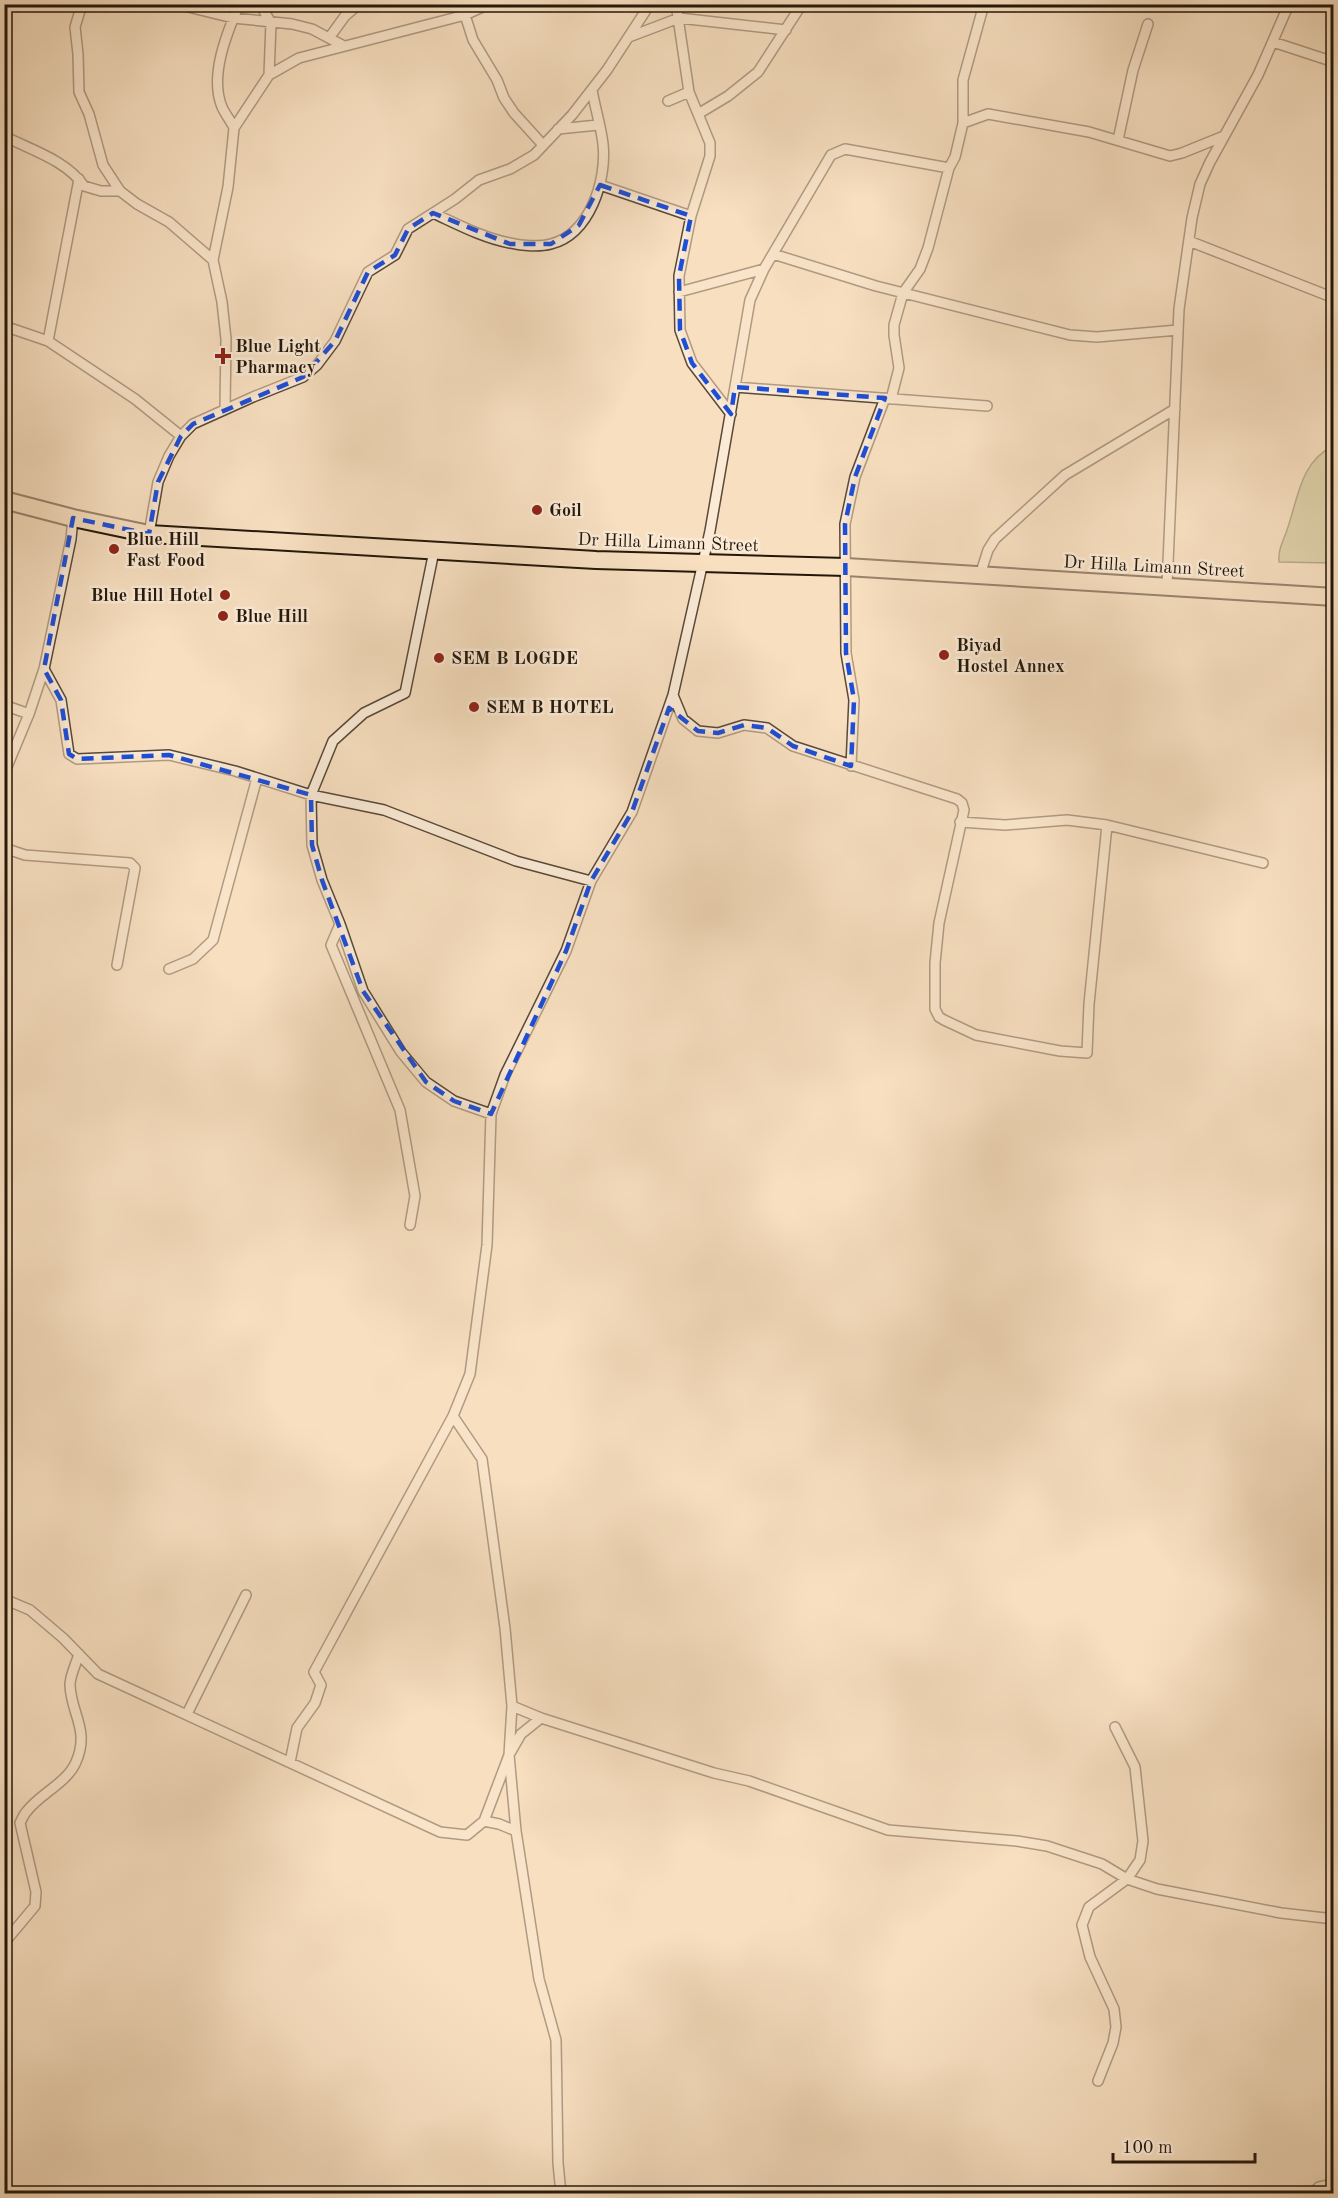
<svg xmlns="http://www.w3.org/2000/svg" width="1338" height="2198" font-family="'Old Standard TT',serif">
	<rect width="100%" height="100%" fill="#f7dfc0"/>
	<filter id="stains"><feTurbulence type="fractalNoise" baseFrequency=".00333" numOctaves="4"/><feColorMatrix values="0 0 0 0 .2 0 0 0 0 .09 0 0 0 0 .02 0 0 0 .5 -.17"/></filter>
	<radialGradient id="worn" r=".72"><stop offset=".6" stop-color="#630" stop-opacity="0"/><stop offset="1" stop-color="#630" stop-opacity=".3"/></radialGradient>
	<path fill="#bec191" stroke="#716c4e" stroke-width="1.5" d="M1333 446V563L1279 562C1278 549 1283 542 1287 530 1298 499 1300 462 1333 446Z"/>
	<g fill="none" stroke-linecap="round" stroke-linejoin="round">
		<defs>
			<path id="minor" d="M82 4 75 27 78 54 79 92 89 114 103 165 120 191
				M176 4 233 18 292 24 312 29 342 45
				M260 4 271 23 269 75
				M676 4 689 92 710 143V156L691 216 679 276 680 330 692 363 731 414
				M465 15 473 40 497 80 504 98 514 113 543 145
				M629 37 679 18 786 30
				M329 38 345 16 359 4
				M1273 42 1334 62
				M668 101 689 92
				M698 114 728 96 758 72 802 4
				M963 123 988 114 1089 132 1170 156 1182 153 1224 136
				M234 128C231 121 225 114 222 107 209 76 227 33 239 4
				M558 129 598 125
				M4 136C31 150 66 160 84 186L101 191H120L137 204 169 222 213 260
				M1118 140 1133 70 1148 24
				M600 185 691 216
				M433 213C457 224 483 238 510 243 522 246 540 247 551 244 590 234 607 180 603 144 601 126 595 108 592 90
				M1189 241 1334 298
				M773 254 876 286 1070 335 1097 337 1178 330
				M679 292 764 269
				M4 326 48 341 135 399 181 436
				M48 341 79 179
				M735 387 987 406
				M891 399 899 368 894 335V325L903 293 920 269 928 248 949 168
				M225 409 226 339 222 302 213 260 228 187 234 128 269 75 299 58 465 15 489 4
				M149 534 158 482 169 456 181 436 193 424 253 397 303 377 317 365 335 341 368 272 395 255 408 229 455 199 479 180 510 169 534 155 572 115 607 70 650 4
				M434 551 405 693 364 713 333 741 311 795 312 845 322 880 340 924 363 991 401 1052 426 1082 454 1101 491 1114
				M980 575 988 550 995 539 1065 475 1175 409
				M1167 586 1179 309 1192 218 1200 184 1210 162 1258 75 1289 4
				M44 669 61 700 69 754 77 759 169 755 235 771 311 795 384 810 516 861 591 881
				M673 695 683 719 698 731 718 733 744 725 767 728 793 746 957 799 962 803 964 810 939 923 935 963V1009L939 1017 944 1020 976 1035 1060 1051 1087 1053 1089 1004 1107 825
				M4 705 29 714
				M851 766 854 700 846 653 845 524 855 477 885 398
				M4 774 29 714 44 669 71 539 73 518
				M960 822 1005 825 1067 820 1107 825 1263 863
				M4 848 25 855 130 863 135 868 117 965
				M340 924 331 945 400 1110 415 1196 410 1225
				M169 969 193 959 213 940 257 778
				M4 1599 30 1610 63 1638 98 1674 440 1832 467 1835 484 1821 509 1755 521 1734 541 1718 714 1773 749 1781 888 1830 1017 1841 1047 1846 1102 1864 1127 1879 1157 1889 1281 1913 1334 1919
				M512 1706 541 1718
				M187 1714 246 1595
				M290 1762 297 1728 315 1703 321 1685 314 1672 453 1416
				M484 1821 499 1824 516 1831
				M4 1943 35 1906 36 1892 20 1823C22 1819 24 1814 27 1811 41 1793 67 1783 76 1762 90 1730 71 1714 70 1685 70 1675 76 1664 79 1654
				M1098 2081 1113 2043 1116 2027 1114 2009 1090 1957 1082 1925 1089 1907 1127 1879 1140 1860 1143 1841 1135 1767 1115 1727
				M561 2194 558 2163 556 2040 539 1979 516 1831 509 1755 512 1706 505 1628 482 1459 453 1416 470 1374 487 1245 491 1114 505 1075 566 951 591 881 632 812 673 695 710 531 750 300 764 269 831 155 845 149 949 168 955 157 963 123V80L984 4
				M1311 2194 1319 2187 1334 2184"/>
			<path id="trunk" d="M4 500 73 518 149 534 596 560 846 567 1334 597"/>
		</defs>
		<use href="#minor" stroke="#594938" stroke-width="12"/>
		<use href="#trunk" stroke="#24170a" stroke-width="20"/>
		<use href="#minor" stroke="#faead6" stroke-width="9"/>
		<use href="#trunk" stroke="#f7dfc0" stroke-width="16"/>
	</g>
	<path d="M0 0H1338V2198H0ZM600 185 691 216 679 276 680 330 692 363 731 414 735 387 885 398 855 477 845 524 846 653 854 700 851 766 793 746 767 728 744 725 718 733 698 731 669 708 632 812 591 881 566 951 491 1114 454 1101 426 1082 363 991 322 880 312 845 311 795 169 755 77 759 69 754 61 700 44 669 73 518 149 534 158 482 181 436 193 424 303 377 335 341 368 272 395 255 408 229 433 213 510 244H551L579 225Z" fill="#f7dfc0" fill-opacity=".55" fill-rule="evenodd"/>
	<path fill="none" stroke="#1d4ed8" stroke-width="4.5" stroke-dasharray="12 8" stroke-linejoin="round" d="M600 185 691 216 679 276 680 330 692 363 731 414 735 387 885 398 855 477 845 524 846 653 854 700 851 766 793 746 767 728 744 725 718 733 698 731 669 708 632 812 591 881 566 951 491 1114 454 1101 426 1082 363 991 322 880 312 845 311 795 169 755 77 759 69 754 61 700 44 669 73 518 149 534 158 482 181 436 193 424 303 377 335 341 368 272 395 255 408 229 433 213 510 244H551L579 225Z"/>
	<g fill="#8f2418" stroke="#faead6" stroke-width="2">
		<path d="M220 347h6v6h6v6h-6v6h-6v-6h-6v-6h6z"/>
		<circle cx="537" cy="510" r="6"/>
		<circle cx="114" cy="549" r="6"/>
		<circle cx="225" cy="595" r="6"/>
		<circle cx="223" cy="616" r="6"/>
		<circle cx="944" cy="655" r="6"/>
		<circle cx="439" cy="658" r="6"/>
		<circle cx="474" cy="707" r="6"/>
	</g>
	<g text-anchor="middle" stroke-width="5" stroke-linejoin="round" paint-order="stroke">
		<g font-size="18" font-weight="bold" fill="#24170a" stroke="#faead6" text-anchor="start">
			<text x="235" y="352">Blue Light<tspan x="235" dy="21">Pharmacy</tspan></text>
			<text x="549" y="516">Goil</text>
			<text x="126" y="545">Blue Hill<tspan x="126" dy="21">Fast Food</tspan></text>
			<text x="213" y="601" text-anchor="end">Blue Hill Hotel</text>
			<text x="235" y="622">Blue Hill</text>
			<text x="956" y="651">Biyad<tspan x="956" dy="21">Hostel Annex</tspan></text>
			<text x="451" y="664">SEM B LOGDE</text>
			<text x="486" y="713">SEM B HOTEL</text>
		</g>
		<g font-size="18" fill="#24170a" stroke="#faead6">
			<text transform="translate(668 542) rotate(2)" y="6">Dr Hilla Limann Street</text>
			<text transform="translate(1154 566) rotate(3)" y="6">Dr Hilla Limann Street</text>
		</g>
	</g>
	<rect width="1338" height="2198" fill="none" stroke="#f7dfc0" stroke-width="24"/>
	<rect x="6" y="6" width="1326" height="2186" fill="none" stroke="#24170a" stroke-width="3"/>
	<rect x="12" y="12" width="1314" height="2174" fill="none" stroke="#24170a" stroke-width="1.5"/>
	<path d="M1113 2153v9h142v-9" fill="none" stroke="#24170a" stroke-width="3"/>
	<text x="1122" y="2153" font-size="18" fill="#24170a" stroke="#faead6" stroke-width="4.5" paint-order="stroke">100 m</text>
	<rect width="100%" height="100%" filter="url(#stains)"/>
	<rect width="100%" height="100%" fill="url(#worn)"/>
</svg>
